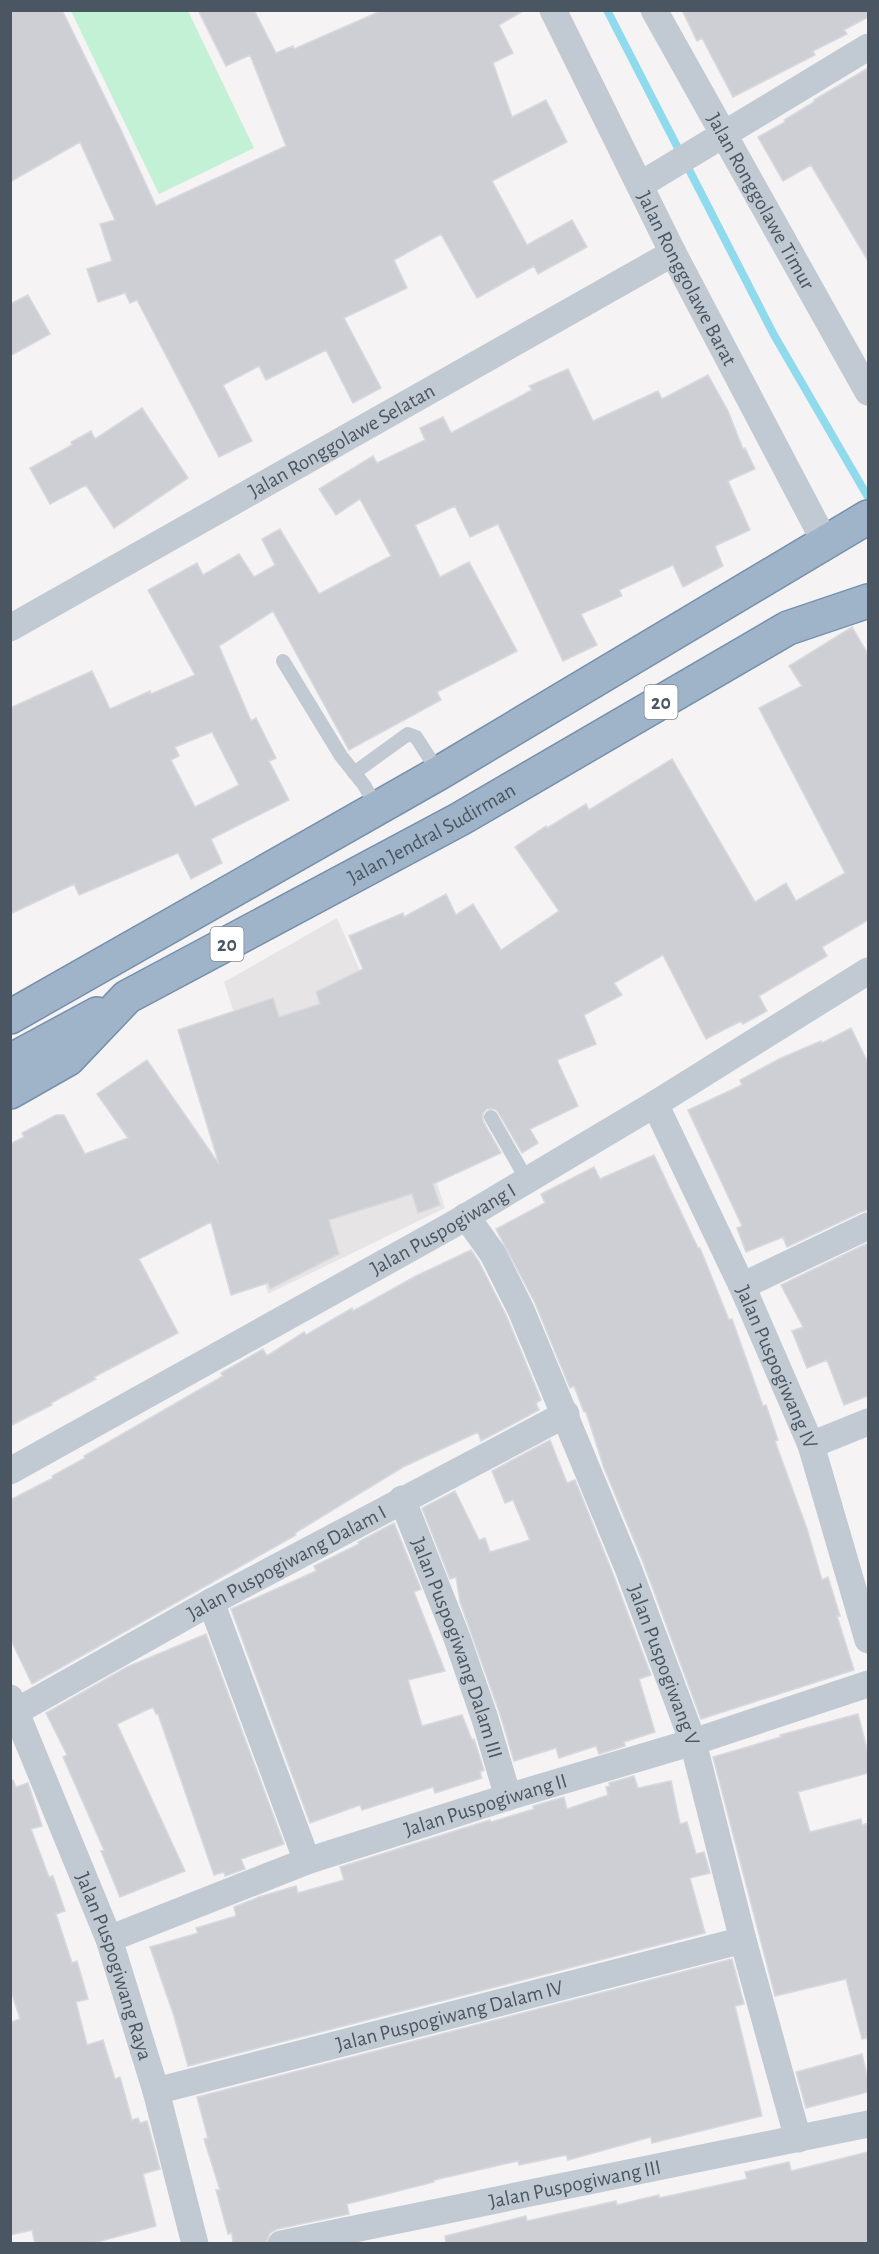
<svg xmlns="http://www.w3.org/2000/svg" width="879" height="2254" font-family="'Alegreya Sans',sans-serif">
	<rect width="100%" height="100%" fill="#f5f3f3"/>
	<path fill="#e6e4e5" d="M337 918 394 1048 445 1208 268 1294 244 1210 252 1069 224 982Z"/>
	<path fill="#c3f1d5" d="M71 11H188L254 148 159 194Z"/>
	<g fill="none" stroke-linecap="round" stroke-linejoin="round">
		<path stroke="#90daee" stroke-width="8" d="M607 10 774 335 868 497"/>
	</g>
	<path fill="#cdcfd5" stroke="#d7d9de" stroke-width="1.5" fill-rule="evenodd" d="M10 10H62L121 130 156 206 286 146 250 55 226 66 198 10H254L276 53 293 46 294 49 383 10H525L499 25 513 53 493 63 512 117 546 100 567 142 492 181 527 245 572 220 587 247 538 274 534 266 477 298 441 234 394 260 407 288 344 318 381 388 353 403 326 350 266 380 259 366 223 385 252 441 219 457 137 300 130 303 125 293 98 302 87 269 112 261 100 224 115 220 80 142 10 182Z
		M682 10H868V17L844 30 847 34 813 51 815 55 733 97 702 38 697 41Z
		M868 68V261L811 165 783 181 758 137 785 122 784 120 814 102V100Z
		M28 295 50 334 10 356V304Z
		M568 369 593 421 658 391 662 399 708 375 728 411 743 449 745 448 755 469 728 481 750 530 715 546 723 566 683 587 673 565 619 590 622 596 581 614 597 645 563 661 498 524 470 537 455 506 415 525 440 577 469 562 517 651 437 692 441 700 349 750 273 611 219 646 251 721 256 718 276 758 269 761 289 800 211 839 222 863 191 879 178 853 79 895 74 884 10 914V708L92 671 110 709 150 691 151 694 195 675 148 590 197 563 203 575 239 554 254 577 275 565 262 539 280 529 319 594 391 556 360 499 336 515 319 489 373 456 377 463 425 440 420 428 443 417 451 433 532 390 529 386ZM212 732 239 785 195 807 171 760 179 756 175 747Z
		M142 408 188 478 114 528 86 485 50 504 30 468 72 445 71 442 91 431 95 439Z
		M852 627 868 654V920L822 947 827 956 759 996 767 1011 743 1024 741 1021 706 1039 663 955 614 983 622 995 584 1015 596 1044 557 1060 578 1106 530 1129 538 1143 522 1153 498 1112 495 1109H487L483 1113V1121L501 1153 433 1184 440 1205 418 1213 412 1194 329 1220 339 1254 270 1289 268 1283 231 1295 211 1222 139 1259 178 1333 94 1377 96 1379 51 1403 52 1405 10 1426V1144L24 1137 22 1133 56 1115H64L85 1154 128 1138 97 1094 147 1060 219 1164 178 1030 273 998 279 1017 320 1004 316 992 363 969 349 936 403 913 404 917 446 894 456 915 473 904 501 950 559 911 515 847 546 826 547 828 586 804 589 810 672 759 755 902 786 883 796 901 845 873 759 708 802 686 789 666Z
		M851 1028 868 1063V1210L861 1212 787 1247 783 1237 746 1252 737 1228 742 1226 688 1110 742 1085 740 1080 779 1059 821 1041 822 1043Z
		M654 1155 698 1248H700L729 1320 732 1319 763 1406 766 1405 778 1440 775 1441 807 1529 822 1580 828 1577 840 1616H837L854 1670 701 1719 643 1562 604 1468 586 1412H584L574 1386 570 1388 535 1303 496 1229 545 1203 541 1194 594 1167 600 1179Z
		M868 1243V1396L844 1405 827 1360 807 1368 792 1331 803 1327 781 1285Z
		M471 1250 479 1262 507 1317 541 1400 536 1403 539 1410 481 1441 478 1432 403 1467 295 1533 296 1535 32 1684 10 1638V1500L53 1478 52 1476 85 1458 84 1456 223 1376 221 1373 263 1349 267 1356 304 1332 306 1335 352 1308 353 1311 416 1276Z
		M550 1440 567 1483 575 1480 613 1574 651 1675 639 1679 655 1732 624 1742 625 1746 599 1754 596 1746 559 1758 556 1748 514 1761 500 1714 460 1602 456 1577 450 1579 422 1508 455 1491 479 1540 485 1538 490 1552 530 1540 513 1500 505 1503 492 1471Z
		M394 1523 421 1589 414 1592 445 1671 408 1680 422 1726 462 1715 472 1740 474 1739 484 1770 480 1772 482 1778 435 1793 433 1787 362 1810 360 1805 310 1823 231 1609 316 1571 314 1566 359 1544 358 1542Z
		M206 1634 284 1844 241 1859 245 1869 225 1876 224 1872 214 1875 158 1714H156L153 1707 117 1724 185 1871 120 1897 101 1851 104 1850 63 1757 67 1755 46 1713 127 1667Z
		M858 1714 868 1753V1773L798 1792 810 1832 861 1819 862 1825 868 1823V2038L862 2039 846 1979 775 1996 713 1757 781 1737 780 1735Z
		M634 1776 638 1788 671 1781 680 1824 687 1822 696 1854 704 1852 710 1873 690 1878 705 1933 188 2066 174 2016 150 1947 198 1933 196 1928 236 1916 234 1907 259 1897 296 1886 298 1893 344 1880 340 1867 490 1820 491 1822 534 1809 533 1806 564 1797 567 1809 608 1795 606 1787 610 1786 609 1783Z
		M10 1780H13L16 1787 28 1783 42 1826 31 1829 49 1877 53 1876 65 1911 56 1914 72 1963 77 1961 88 1999 76 2002 87 2045 103 2040 115 2079 120 2077 132 2120 138 2118 140 2123 147 2121 160 2169 143 2174 156 2226 90 2244H35L32 2230 10 2235 11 2022 20 2019 10 1988Z
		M732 1959 744 2004 735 2006 762 2116 652 2143 651 2137 568 2160 566 2155 519 2165 518 2161 434 2180V2182L347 2204 349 2214 277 2229 270 2233 266 2244H233L232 2233 228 2234 216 2190H220L204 2139 208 2138 197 2097Z
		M862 2054 868 2080V2092L806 2108 796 2072Z
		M868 2152V2244H446L445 2236 526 2216 527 2221 616 2201 617 2205 659 2195V2198L747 2179 745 2172 789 2162 791 2171Z"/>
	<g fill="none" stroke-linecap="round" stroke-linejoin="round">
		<defs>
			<g id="trunk">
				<path d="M10 1017 439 773 868 517"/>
				<path d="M10 1061 97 1014"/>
				<path id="s13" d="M10 1092 68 1059 127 997 460 819 788 628 868 601"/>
			</g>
		</defs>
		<use href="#trunk" stroke="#7690ad" stroke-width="36"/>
		<path stroke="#c1cad2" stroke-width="14" d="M283 661 341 756 364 785 377 807
			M354 773 408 734 416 737 439 773
			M491 1117 527 1180"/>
		<g stroke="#c1cad2" stroke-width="27">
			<path id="s1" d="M553 10 673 253 825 542"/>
			<path id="s2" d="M654 10 868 392"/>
			<path d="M640 185 868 47"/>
			<path id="s3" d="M10 628 673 253"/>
			<path id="s4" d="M655 1104 742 1286 811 1445 868 1640"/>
			<path id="s5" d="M466 1216 493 1254 521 1310 628 1568 693 1742 743 1940 798 2139"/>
			<path d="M742 1286 868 1226"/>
			<path d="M811 1445 868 1422"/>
			<path id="s6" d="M10 1471 452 1225 655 1104 868 971"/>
			<path id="s7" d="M402 1499 457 1638 485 1719 508 1797"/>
			<path d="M211 1602 307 1861"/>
			<path id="s8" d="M10 1698 109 1939 156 2091 195 2244"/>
			<path id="s9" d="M10 1715 211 1602 566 1414"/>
			<path id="s10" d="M109 1939 307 1861 508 1797 693 1742 868 1684"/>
			<path id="s11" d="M156 2091 743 1940"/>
			<path id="s12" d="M281 2244 868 2124"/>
		</g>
		<use href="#trunk" stroke="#9fb4c9" stroke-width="33"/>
	</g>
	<g text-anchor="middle" stroke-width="5" stroke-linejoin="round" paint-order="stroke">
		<g fill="#fff" stroke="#808990" stroke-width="1.5">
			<rect x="644.5" y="685" width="33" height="34" rx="4.5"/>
			<rect x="210.5" y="927" width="33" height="34" rx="4.5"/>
		</g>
		<g font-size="20" font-weight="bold" fill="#4a5661">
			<text x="661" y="709">20</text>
			<text x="227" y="951">20</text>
		</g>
		<g font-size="21" fill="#4a5661" stroke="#fff">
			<text dy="7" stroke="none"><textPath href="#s2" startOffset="219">Jalan Ronggolawe Timur</textPath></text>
			<text dy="7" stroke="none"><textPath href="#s1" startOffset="300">Jalan Ronggolawe Barat</textPath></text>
			<text dy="7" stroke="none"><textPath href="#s3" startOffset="381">Jalan Ronggolawe Selatan</textPath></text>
			<text dy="7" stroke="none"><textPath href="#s13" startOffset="498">Jalan Jendral Sudirman</textPath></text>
			<text dy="7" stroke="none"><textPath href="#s6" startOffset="496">Jalan Puspogiwang I</textPath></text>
			<text dy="7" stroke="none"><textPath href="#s4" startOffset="290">Jalan Puspogiwang IV</textPath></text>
			<text dy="7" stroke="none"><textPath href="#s9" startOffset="316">Jalan Puspogiwang Dalam I</textPath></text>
			<text dy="7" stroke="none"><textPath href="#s7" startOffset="159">Jalan Puspogiwang Dalam III</textPath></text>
			<text dy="7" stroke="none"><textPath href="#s5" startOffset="492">Jalan Puspogiwang V</textPath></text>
			<text dy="7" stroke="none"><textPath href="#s10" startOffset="400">Jalan Puspogiwang II</textPath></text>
			<text dy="7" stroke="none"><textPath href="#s8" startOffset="288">Jalan Puspogiwang Raya</textPath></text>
			<text dy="7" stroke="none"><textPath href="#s11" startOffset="303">Jalan Puspogiwang Dalam IV</textPath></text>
			<text dy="7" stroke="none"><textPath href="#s12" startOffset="300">Jalan Puspogiwang III</textPath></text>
		</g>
	</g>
	<rect width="879" height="2254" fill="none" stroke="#4a5661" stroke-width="24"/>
</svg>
